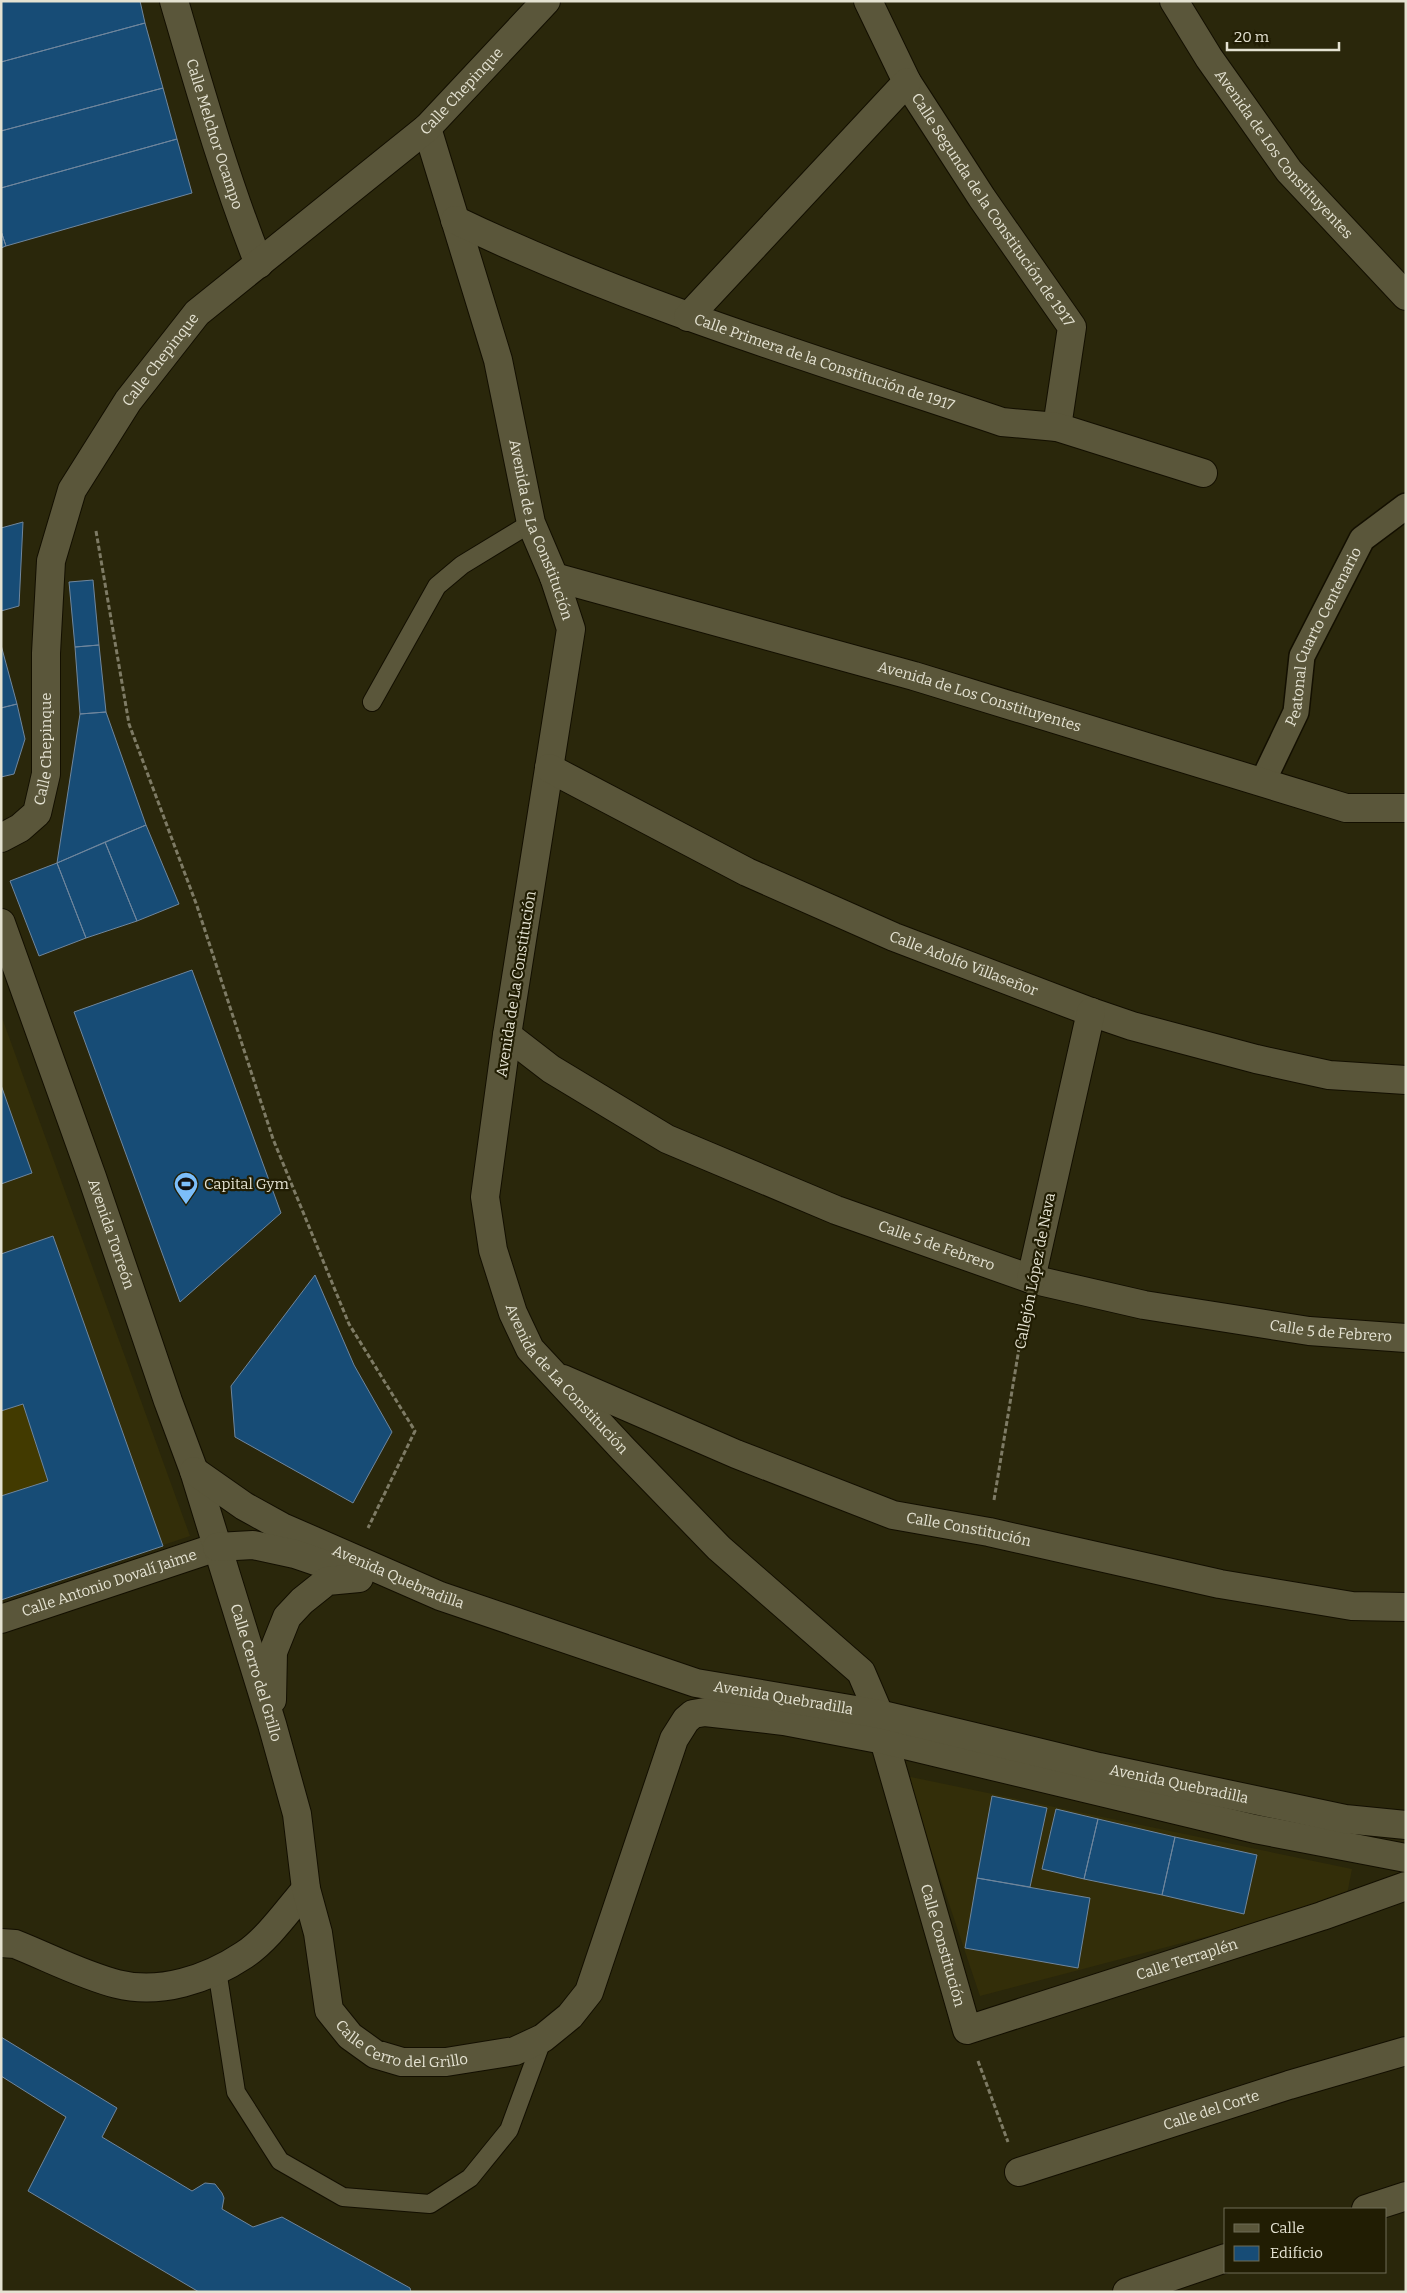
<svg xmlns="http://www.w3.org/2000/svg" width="1407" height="2293" font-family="Bitter,serif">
	<rect width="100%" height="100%" fill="#2a270b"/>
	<path fill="#332e09" d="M1 1015 190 1536 1 1600Z
		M906 1776 1352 1869 1346 1900 980 1996Z"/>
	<path fill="#423a00" d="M23 1404 48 1481 1 1496V1411Z"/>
	<path fill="#174c76" stroke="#6f869d" d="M1 1H140L145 23 1 62Z
		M145 23 163 88 1 131V62Z
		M163 88 177 139 1 188V131Z
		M177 139 192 193 6 246 1 231V188Z
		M1 231 6 246 1 248Z
		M23 522 19 606 1 611V528Z
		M93 580 99 645 75 647 69 582Z
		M1 645 17 704 1 708Z
		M99 645 106 712 80 714 75 647Z
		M17 704 25 739 14 774 1 777V708Z
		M106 712 146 825 57 863 80 714Z
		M146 825 179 904 137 921 105 842Z
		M105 842 137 921 86 938 57 863Z
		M57 863 86 938 39 956 10 881Z
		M192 970 281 1213 180 1302 74 1012Z
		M1 1085 32 1173 1 1184Z
		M53 1236 163 1546 1 1600V1496L48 1481 23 1404 1 1411V1254Z
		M315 1275 354 1365 392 1432 353 1503 235 1437 231 1386Z
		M992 1796 1047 1808 1030 1887 977 1878Z
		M1056 1809 1098 1819 1084 1879 1042 1869Z
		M1098 1819 1175 1837 1162 1895 1084 1879Z
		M1175 1837 1257 1855 1244 1914 1162 1895Z
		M977 1878 1090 1898 1078 1968 965 1948Z
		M1 2037 117 2108 102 2137 192 2191 205 2183 215 2184 222 2193 224 2198 222 2209 253 2227 282 2217 410 2288 411 2292H199L28 2191 66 2117 1 2076Z"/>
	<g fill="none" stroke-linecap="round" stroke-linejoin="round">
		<defs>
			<path id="service" d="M372 702 437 586 462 565 531 523
				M217 1970 236 2092 280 2161 343 2197 430 2204 470 2178 509 2130 543 2038"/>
			<g id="pedestrian">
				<path id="s1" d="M1262 783 1296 712 1302 656 1362 539 1406 506"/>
			</g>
			<g id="minor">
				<path id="s2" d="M174 1C200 90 225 178 259 264"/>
				<path id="s3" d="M868 1 907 82 982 198 1072 327 1057 427"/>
				<path id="s4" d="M1174 1 1209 58 1289 171 1406 296"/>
				<path id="s5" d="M427 128 498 360 531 523 554 577 571 629 507 1035 485 1197 493 1250 513 1313 530 1349 623 1449 719 1548 861 1672 879 1714 884 1740 967 2030 1322 1916 1406 1886"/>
				<path id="s6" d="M455 220C630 304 818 360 1002 422L1057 427 1203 473"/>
				<path d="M688 317 907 82"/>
				<path id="s7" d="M554 577 914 676 1346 808H1406"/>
				<path id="s8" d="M549 768 747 872 894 937 1091 1012 1132 1026 1256 1059 1329 1075 1406 1080"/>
				<path id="s9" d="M1 838 20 828 37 813 46 774V653L51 561 72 490 128 401 197 313 427 128 546 1"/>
				<path id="s10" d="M507 1035 551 1069 667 1139 836 1210 1031 1279 1144 1305 1309 1331 1406 1338"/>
				<path d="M1031 1279 1091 1012"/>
				<path id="s11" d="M563 1379 736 1454 893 1515 989 1532 1220 1584 1352 1606 1406 1607"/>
				<path id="s12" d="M1 1619 217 1547"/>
				<path d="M1 1943 15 1944C48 1957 82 1975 117 1984 160 1995 208 1979 244 1955 267 1940 288 1910 306 1889"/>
				<path id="s13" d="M1019 2172 1289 2085 1406 2051"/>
				<path d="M1366 2209 1406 2196"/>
				<path d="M1127 2292 1226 2258"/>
			</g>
			<g id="tertiary">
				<path id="s14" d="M1 923 92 1177 168 1401 194 1471 272 1724 297 1814 306 1889 318 1933 329 2010 350 2036 375 2054 402 2062H446L515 2051 543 2038 570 2016 589 1992 674 1739 686 1720 693 1714 705 1712 784 1721 884 1740 1255 1829 1406 1858"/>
				<path id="s15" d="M194 1471 244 1506 282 1527 440 1596 696 1683 879 1714 1099 1767 1345 1819 1406 1825"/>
				<path d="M217 1547 253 1545 295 1554 342 1570"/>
				<path d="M272 1700 273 1652 287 1617 302 1601 327 1581 359 1578"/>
			</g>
		</defs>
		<use href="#service" stroke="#130f00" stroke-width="20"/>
		<use href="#pedestrian" stroke="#130f00" stroke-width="28"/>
		<use href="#minor" stroke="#130f00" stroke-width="30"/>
		<use href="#tertiary" stroke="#130f00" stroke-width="30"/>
		<path stroke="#7e7b65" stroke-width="3" stroke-dasharray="5 2.5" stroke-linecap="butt" d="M96 531 129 724 197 906 273 1139 349 1324 415 1431 368 1528
			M994 1500 1025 1312
			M978 2061 1008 2142"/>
		<use href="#service" stroke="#5a563a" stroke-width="18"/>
		<use href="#pedestrian" stroke="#5a563a" stroke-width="25"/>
		<use href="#minor" stroke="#5a563a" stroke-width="28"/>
		<use href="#tertiary" stroke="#5a563a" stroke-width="28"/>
	</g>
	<defs>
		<symbol id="stadium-pin" viewBox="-11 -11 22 30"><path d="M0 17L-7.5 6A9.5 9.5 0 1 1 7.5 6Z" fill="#7cbef9" stroke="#211d03"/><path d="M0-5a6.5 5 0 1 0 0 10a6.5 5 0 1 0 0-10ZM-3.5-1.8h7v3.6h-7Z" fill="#111"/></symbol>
	</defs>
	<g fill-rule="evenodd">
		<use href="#stadium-pin" x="172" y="1170" width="28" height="38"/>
	</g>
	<g text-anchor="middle" stroke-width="4.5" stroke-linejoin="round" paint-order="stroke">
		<g font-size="15" fill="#e4e2d2" stroke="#211d03">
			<text dy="5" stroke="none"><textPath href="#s9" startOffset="934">Calle Chepinque</textPath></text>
			<text dy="5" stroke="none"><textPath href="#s2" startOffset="139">Calle Melchor Ocampo</textPath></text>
			<text dy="5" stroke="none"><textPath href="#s4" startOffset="189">Avenida de Los Constituyentes</textPath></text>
			<text dy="5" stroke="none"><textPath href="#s3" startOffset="244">Calle Segunda de la Constitución de 1917</textPath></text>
			<text dy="5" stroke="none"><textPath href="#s9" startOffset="529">Calle Chepinque</textPath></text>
			<text dy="5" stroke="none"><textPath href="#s6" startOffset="396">Calle Primera de la Constitución de 1917</textPath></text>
			<text dy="5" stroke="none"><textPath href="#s5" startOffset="418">Avenida de La Constitución</textPath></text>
			<text dy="5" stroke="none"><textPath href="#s1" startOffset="160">Peatonal Cuarto Centenario</textPath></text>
			<text dy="5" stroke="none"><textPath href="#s7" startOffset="442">Avenida de Los Constituyentes</textPath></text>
			<text dy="5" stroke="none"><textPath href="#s9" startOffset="109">Calle Chepinque</textPath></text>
			<text dy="5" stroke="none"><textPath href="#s8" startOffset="459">Calle Adolfo Villaseñor</textPath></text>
			<text transform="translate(516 984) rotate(-81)" y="5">Avenida de La Constitución</text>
			<text dy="5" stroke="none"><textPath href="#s14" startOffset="330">Avenida Torreón</textPath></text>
			<text dy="5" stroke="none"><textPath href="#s10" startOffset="481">Calle 5 de Febrero</textPath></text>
			<text transform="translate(1035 1271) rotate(-79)" y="5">Callejón López de Nava</text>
			<text dy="5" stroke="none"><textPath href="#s10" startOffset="886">Calle 5 de Febrero</textPath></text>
			<text dy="5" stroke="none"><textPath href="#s5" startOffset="1302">Avenida de La Constitución</textPath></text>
			<text dy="5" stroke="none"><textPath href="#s11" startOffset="434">Calle Constitución</textPath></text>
			<text dy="5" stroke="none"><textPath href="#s15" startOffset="231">Avenida Quebradilla</textPath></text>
			<text dy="5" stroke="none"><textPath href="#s12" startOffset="114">Calle Antonio Dovalí Jaime</textPath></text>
			<text dy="5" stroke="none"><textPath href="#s14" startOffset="792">Calle Cerro del Grillo</textPath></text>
			<text dy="5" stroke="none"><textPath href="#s15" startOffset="636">Avenida Quebradilla</textPath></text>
			<text dy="5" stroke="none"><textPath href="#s15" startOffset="1041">Avenida Quebradilla</textPath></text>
			<text dy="5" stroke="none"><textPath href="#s5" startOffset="2005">Calle Constitución</textPath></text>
			<text dy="5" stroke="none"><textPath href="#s5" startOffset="2324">Calle Terraplén</textPath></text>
			<text dy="5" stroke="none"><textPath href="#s14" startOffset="1225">Calle Cerro del Grillo</textPath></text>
			<text dy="5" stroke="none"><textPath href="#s13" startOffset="202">Calle del Corte</textPath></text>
		</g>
		<g font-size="15" fill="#e4e2d2" stroke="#211d03" text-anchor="start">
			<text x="204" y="1189">Capital Gym</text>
		</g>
	</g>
	<rect width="1407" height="2293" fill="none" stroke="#e4e2d2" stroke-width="5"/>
	<rect x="1224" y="2208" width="162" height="65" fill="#211d03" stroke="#6f6c56"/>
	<rect x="1234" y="2224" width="25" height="8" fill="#5a563a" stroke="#6f6c56"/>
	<text x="1270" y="2233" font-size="15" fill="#e4e2d2">Calle</text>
	<rect x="1234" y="2246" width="25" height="15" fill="#174c76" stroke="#6f6c56"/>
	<text x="1270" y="2258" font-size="15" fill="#e4e2d2">Edificio</text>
	<path d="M1227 42v8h112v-8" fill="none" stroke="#e4e2d2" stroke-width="2.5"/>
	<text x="1234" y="42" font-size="15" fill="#e4e2d2" stroke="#211d03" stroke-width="4" paint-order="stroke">20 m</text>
</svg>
